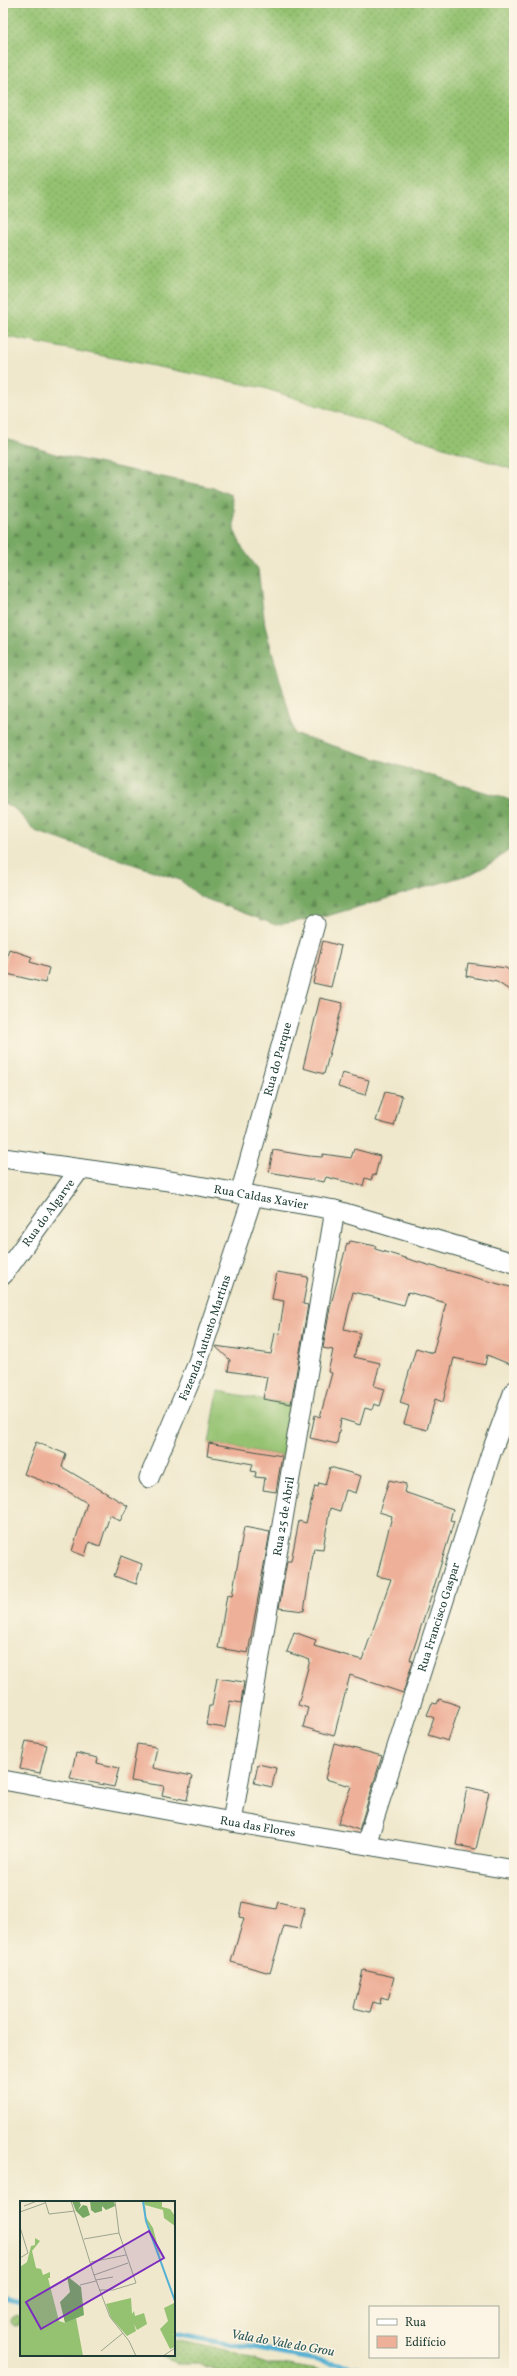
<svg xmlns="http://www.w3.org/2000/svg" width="517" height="2376" font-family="Vollkorn,serif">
	<defs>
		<pattern id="grass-dots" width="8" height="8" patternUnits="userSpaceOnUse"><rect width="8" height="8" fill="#94c271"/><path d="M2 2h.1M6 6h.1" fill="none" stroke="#789f5e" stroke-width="1.8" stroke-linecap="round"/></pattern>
		<pattern id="forest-firs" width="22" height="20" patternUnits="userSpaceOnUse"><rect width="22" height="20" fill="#77a863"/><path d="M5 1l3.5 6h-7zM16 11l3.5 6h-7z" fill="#618a52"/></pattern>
	</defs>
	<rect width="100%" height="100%" fill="#fcf5e5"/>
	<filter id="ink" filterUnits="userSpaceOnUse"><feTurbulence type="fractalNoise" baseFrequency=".025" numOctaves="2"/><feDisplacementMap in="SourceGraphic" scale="8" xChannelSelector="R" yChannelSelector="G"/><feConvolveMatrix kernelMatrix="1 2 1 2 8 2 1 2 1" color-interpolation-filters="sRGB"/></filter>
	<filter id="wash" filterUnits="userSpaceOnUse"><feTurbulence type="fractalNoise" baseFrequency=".012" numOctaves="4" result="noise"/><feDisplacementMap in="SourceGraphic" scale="16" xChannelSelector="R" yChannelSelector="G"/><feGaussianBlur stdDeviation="0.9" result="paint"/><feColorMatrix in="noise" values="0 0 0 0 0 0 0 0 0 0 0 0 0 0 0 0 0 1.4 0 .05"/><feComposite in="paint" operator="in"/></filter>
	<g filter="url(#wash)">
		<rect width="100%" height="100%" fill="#efe8cc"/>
		<path fill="url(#grass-dots)" stroke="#5a8052" d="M3 3H514V470L264 388 3 336Z
			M11 2320a5 5 0 1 1 10 0a5 5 0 1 1-10 0Z
			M174 2340 225 2350 267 2364H283L334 2373H230L206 2368 197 2363H177L157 2355H174Z"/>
		<path fill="url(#forest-firs)" stroke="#4b724c" d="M3 437 55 454 214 488 231 495 234 509V530L243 549 258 569 265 626 295 734 514 801V846L495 861 471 874 327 916 276 925 201 897 180 880 35 831 14 808 3 804Z"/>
		<path fill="#94c271" stroke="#5a8052" d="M218 1391 293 1405 284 1456 209 1443Z"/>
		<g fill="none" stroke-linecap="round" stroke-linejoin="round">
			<path stroke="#55b1d3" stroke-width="5" d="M3 2300 21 2304
				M174 2334 388 2373"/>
		</g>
		<g id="blocks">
			<path fill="#eeb099" d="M323 941 341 946 331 987 313 983Z
				M9 949 32 957 30 962 49 968 45 983 3 973Z
				M468 963 506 968 514 974V993L497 982 466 976Z
				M320 998 343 1003 324 1074 303 1068Z
				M342 1073 369 1080 365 1095 338 1087Z
				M385 1092 402 1096 394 1126 376 1121Z
				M354 1149 380 1156 375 1176 373 1175 371 1180 365 1178 363 1186 326 1177 324 1182 269 1172 273 1150 309 1156 322 1157 323 1154 351 1158Z
				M350 1241 376 1246 375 1249 428 1265 514 1288V1366L487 1355 485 1365 454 1358 443 1402 435 1399 427 1430 404 1424 409 1406 400 1403 416 1348 433 1353 446 1303 408 1292 404 1305 353 1292 344 1329 360 1333 354 1357 380 1363 374 1386 385 1389 380 1406 374 1404 372 1410 365 1408 360 1425 341 1419 337 1444 310 1438 315 1415 320 1417 332 1373 328 1372 333 1350 323 1348 330 1308 347 1243 349 1244Z
				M277 1272 308 1277 303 1304 308 1305 291 1404 263 1399 267 1377 228 1371 230 1360 215 1346 271 1354 275 1333 279 1334 284 1301 272 1299Z
				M36 1442 66 1454 62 1467 128 1506 120 1521 110 1515 100 1546 89 1542 85 1556 72 1551 87 1503 64 1489 24 1474Z
				M209 1443 282 1456 276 1492 263 1490 265 1478 255 1477 256 1472 251 1471 253 1464 207 1456Z
				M330 1467 361 1476 356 1493 346 1490 340 1511 330 1508 323 1549 314 1548 304 1611 279 1608 287 1561H291L299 1521 306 1523 315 1486 318 1487 319 1483 325 1485Z
				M389 1480 406 1484 404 1492 453 1509 450 1520 454 1521 434 1587 410 1660 413 1661 403 1693 350 1675 334 1736 303 1727 308 1708 298 1705 310 1660 287 1652 294 1632 316 1640 314 1646 362 1660 391 1579 377 1576 392 1516 379 1512Z
				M244 1527 270 1532 248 1653 218 1648 227 1595 232 1596Z
				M121 1556 142 1564 136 1584 114 1576Z
				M217 1678 244 1682 241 1703 230 1701 225 1728 206 1725 209 1706H212Z
				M439 1699 460 1706 448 1741 428 1735 434 1718 427 1715 432 1703 437 1704Z
				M26 1741 47 1745 40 1773 20 1769Z
				M334 1743 382 1756 359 1830 338 1823 351 1786 325 1779Z
				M137 1744 157 1747 153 1768 192 1776 187 1800 162 1795 164 1786 131 1781Z
				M76 1753 98 1758 97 1763 119 1768 114 1787 70 1778Z
				M258 1764 276 1768 272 1787 254 1783Z
				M467 1787 489 1792 476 1849 456 1845Z
				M242 1902 276 1909 278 1902 305 1908 300 1929 284 1926 270 1973 231 1962 244 1918 239 1917Z
				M363 1970 394 1977 388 2000 381 1998 380 2004 373 2002 370 2012 354 2008Z"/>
		</g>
	</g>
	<g filter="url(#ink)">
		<use href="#blocks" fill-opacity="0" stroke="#3e574b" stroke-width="1"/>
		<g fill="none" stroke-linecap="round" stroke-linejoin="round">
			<defs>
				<g id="minor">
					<path id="s1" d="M3 1158 176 1182 335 1210 514 1263"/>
					<path id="s2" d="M240 1194 315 924"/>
					<path id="s3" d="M3 1275 80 1169"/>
					<path id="s4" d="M149 1478 197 1365 253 1196"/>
					<path id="s5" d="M3 1780 232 1822 514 1870"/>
					<path id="s6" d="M232 1822 335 1210"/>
					<path id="s7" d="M366 1844 491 1453 514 1391"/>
				</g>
			</defs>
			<use href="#minor" stroke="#3e574b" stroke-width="21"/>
			<use href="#minor" stroke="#fff" stroke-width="19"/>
		</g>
	</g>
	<g text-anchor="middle" stroke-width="3" stroke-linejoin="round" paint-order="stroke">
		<g font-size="12" fill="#1f3d34" stroke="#fcf5e5">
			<text dy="4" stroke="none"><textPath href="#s2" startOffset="140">Rua do Parque</textPath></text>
			<text dy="4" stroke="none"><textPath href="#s1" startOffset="261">Rua Caldas Xavier</textPath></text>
			<text dy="4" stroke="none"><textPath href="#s3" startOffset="77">Rua do Algarve</textPath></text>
			<text dy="4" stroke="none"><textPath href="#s4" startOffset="151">Fazenda Autusto Martins</textPath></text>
			<text dy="4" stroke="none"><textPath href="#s6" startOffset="310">Rua 25 de Abril</textPath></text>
			<text dy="4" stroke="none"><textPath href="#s7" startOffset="238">Rua Francisco Gaspar</textPath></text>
			<text dy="4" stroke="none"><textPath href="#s5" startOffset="259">Rua das Flores</textPath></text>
		</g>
		<g font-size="13" font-style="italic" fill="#2c5a5c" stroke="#fcf5e5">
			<text transform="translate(283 2342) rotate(10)" y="5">Vala do Vale do Grou</text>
		</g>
	</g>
	<g transform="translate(20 2201)">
		<rect width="155" height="155" fill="#efe8cc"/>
		<path d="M124 0H142V6L150 8 155 15V25L144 17 143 9 125 4 126 16 133 27 141 58 126 18ZM15 37 20 40 12 50 16 67 21 68 23 74 30 71V77H28L39 120 45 122 56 117 63 155H0V138L10 135 0 138V66L7 61 11 45 15 44ZM111 97 112 113 114 110 115 115 124 112 127 123 117 129 114 123 116 130 107 135 91 117 86 103ZM154 102 155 133H152L155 134V146L150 148 140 128 148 120 144 107Z" fill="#94c271"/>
		<path d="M52 0H59L61 4 58 9 63 4 67 5 70 14 63 17 56 10ZM70 0H94L95 5 86 9 82 5V10L75 12 71 9ZM47 75 61 86 64 114 45 122 40 101 50 91Z" fill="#77a863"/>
		<path fill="none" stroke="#55b1d3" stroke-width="2" d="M123 0 126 20 155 100"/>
		<path fill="none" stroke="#9ca48f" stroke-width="1" d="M25 0 29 13 55 10M51 0 74 74 90 116 109 140 116 155M4 5 17 0M0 11 25 2M0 26 8 52 0 57M64 38 99 32M71 61 106 54M74 74 108 62M76 79 93 76M60 84 76 80M79 89H93L116 82 99 32 95 0M81 150 103 132M143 155 155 147"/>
		<path fill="#7b2cbf" fill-opacity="0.15" stroke="#7b2cbf" stroke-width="2" d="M129 30 144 57 21 128 6 101Z"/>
		<rect width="155" height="155" fill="none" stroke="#1f3d34" stroke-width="2"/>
	</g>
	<rect width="517" height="2376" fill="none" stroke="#fcf5e5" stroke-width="16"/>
	<rect x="369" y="2306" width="130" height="52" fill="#fcf5e5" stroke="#a4ab9e"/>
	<rect x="377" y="2319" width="20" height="6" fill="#ffffff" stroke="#a4ab9e"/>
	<text x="405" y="2326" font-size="12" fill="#1f3d34">Rua</text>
	<rect x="377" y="2336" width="20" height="12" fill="#eeb099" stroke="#a4ab9e"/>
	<text x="405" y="2346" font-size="12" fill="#1f3d34">Edifício</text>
</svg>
